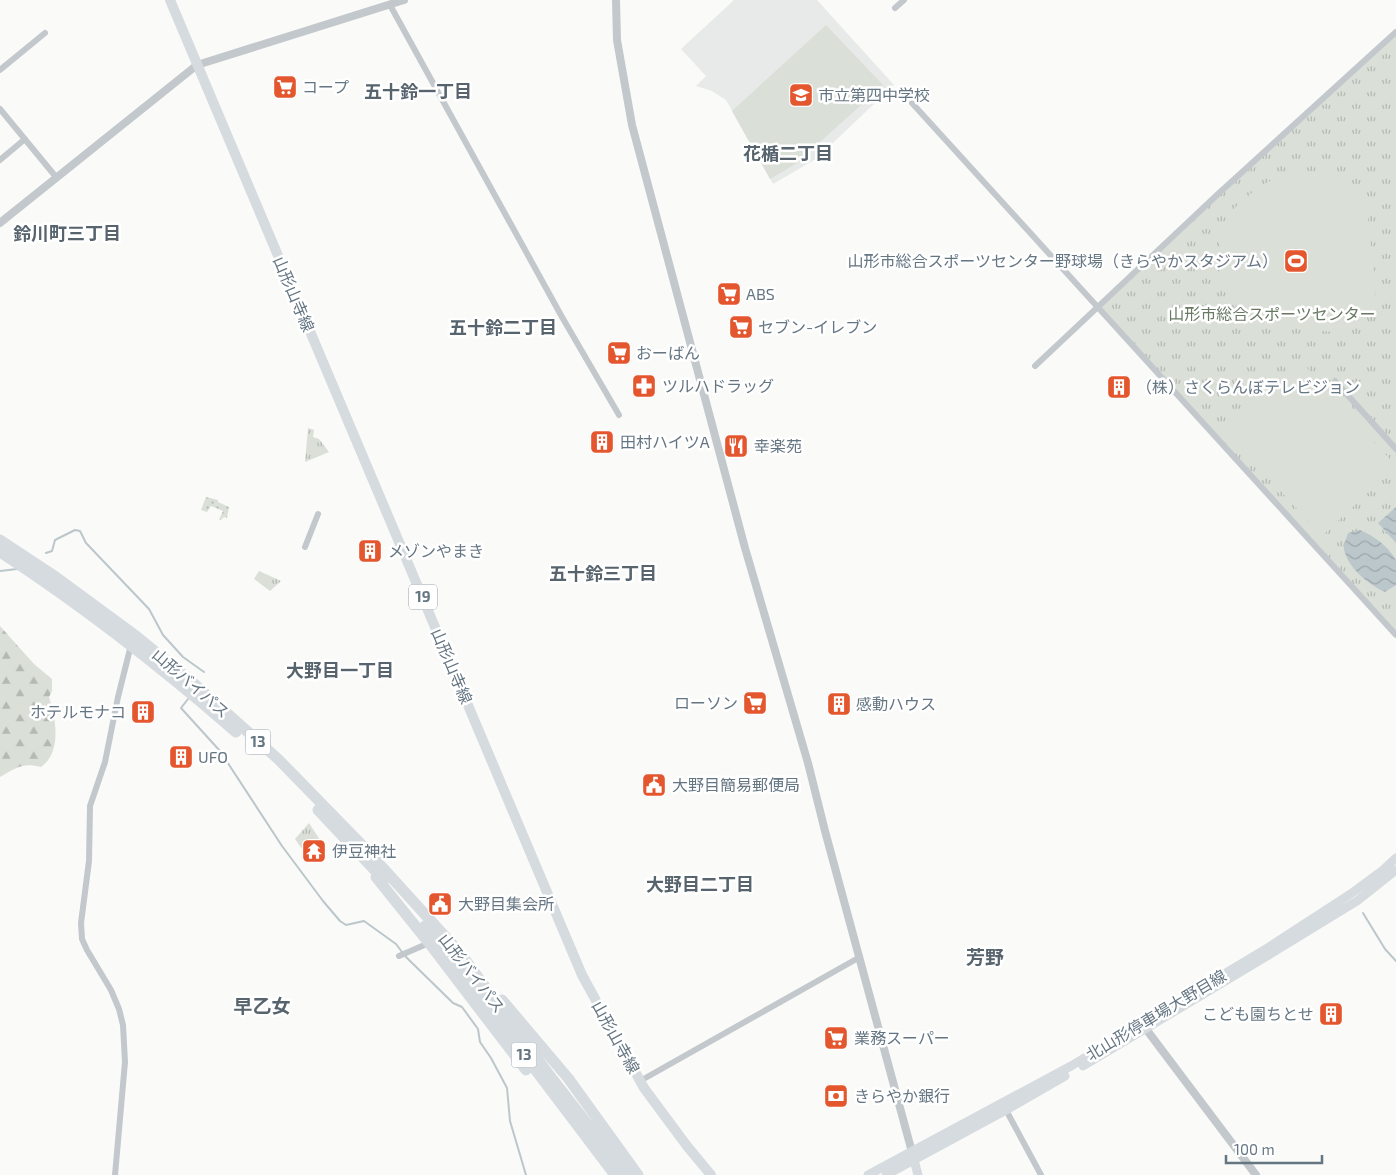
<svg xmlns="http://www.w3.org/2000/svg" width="1396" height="1175" font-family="'Exo 2','Noto Sans JP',sans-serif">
	<defs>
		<pattern id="grass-dots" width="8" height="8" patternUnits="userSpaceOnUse" patternTransform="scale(1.25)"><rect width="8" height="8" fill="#dadfd7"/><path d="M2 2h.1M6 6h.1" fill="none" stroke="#b4b9b4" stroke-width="1.8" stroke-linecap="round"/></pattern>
		<pattern id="forest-firs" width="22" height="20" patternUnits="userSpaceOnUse" patternTransform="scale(1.25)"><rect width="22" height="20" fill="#dadfd7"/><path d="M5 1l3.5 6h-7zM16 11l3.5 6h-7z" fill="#b4b9b4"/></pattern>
		<pattern id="park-tufts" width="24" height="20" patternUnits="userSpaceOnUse" patternTransform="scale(1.25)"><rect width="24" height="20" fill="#dadfd7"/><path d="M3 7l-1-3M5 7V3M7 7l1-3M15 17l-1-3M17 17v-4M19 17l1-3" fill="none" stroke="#b4b9b4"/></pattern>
		<pattern id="water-waves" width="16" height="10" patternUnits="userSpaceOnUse" patternTransform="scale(1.25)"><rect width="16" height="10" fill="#bbc7cb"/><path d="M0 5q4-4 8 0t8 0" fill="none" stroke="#9ca6aa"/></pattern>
	</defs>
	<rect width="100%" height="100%" fill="#fafaf8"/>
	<path fill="#e8e9e9" d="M734 0H817L894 85 816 159 773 184 726 100 712 91 696 86 706 76 681 49Z"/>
	<path fill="url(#grass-dots)" d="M206 497 218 500V502L229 507 227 518 224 517 221 520H219L223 511 211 506 207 512 201 510Z"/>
	<path fill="url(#forest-firs)" d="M0 626 34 664 52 679V691L49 697C56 719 62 752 41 767 22 762 16 768 0 777Z"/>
	<path fill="url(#park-tufts)" d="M1396 32V635L1097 307Z
		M308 428 314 430 313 437 319 439 329 452 305 462Z
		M259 571 281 581 270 591 254 579Z
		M309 823 320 840 316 845 308 848 311 858 309 859 295 839Z"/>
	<path fill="#dadfd7" d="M826 25 883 85 809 152 802 154 804 159 770 179 732 111Z
		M1311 171 1340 177 1366 200 1376 289 1373 303 1363 318 1352 327 1334 332 1312 330 1242 314 1229 296 1220 276 1219 246 1229 213 1257 188 1283 174Z
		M1299 359 1396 466 1322 536 1224 429Z"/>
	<path fill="url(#water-waves)" d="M1396 507V543L1378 523Z
		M1360 530C1374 536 1388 546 1396 560V585L1385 592C1369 585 1347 567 1344 549 1343 544 1347 538 1348 533Z"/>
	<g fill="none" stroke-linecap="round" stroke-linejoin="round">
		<path stroke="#bbc7cb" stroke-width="2" d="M46 553 52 551 55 540 75 530 80 531 86 543 149 609 163 635 183 657 204 672
			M0 571 17 569
			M188 699 181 708 220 751 282 846 323 901 340 921 346 925 364 921 396 944 402 952
			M1363 913 1385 949 1396 961
			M405 956 453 1003 462 1007 478 1029 480 1042 491 1058 507 1088 510 1121 526 1175"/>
		<path stroke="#c3c8cc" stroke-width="6" d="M390 5 562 317 619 415
			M895 8 904 0
			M0 70 45 33
			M912 103 1396 635
			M0 109 56 177
			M0 160 25 139
			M1035 366 1218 194 1396 32
			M1335 381 1396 449
			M305 547 318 514
			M399 956 429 943
			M640 1081 860 957
			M1006 1110 1041 1175
			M115 1175 125 1062 123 1025 119 1009 111 990 87 950 82 939 81 923 89 861 90 806 105 762 118 697 131 645"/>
		<path stroke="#c3c8cc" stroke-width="8" d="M616 0 617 40 632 125 745 548 808 763 825 831 912 1152
			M0 223 197 65 404 0
			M1146 1029 1256 1175"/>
		<path stroke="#d6dbdf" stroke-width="9" d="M1083 1066 1272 953 1357 901 1396 870
			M913 1156 918 1175
			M868 1175 1071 1066 1269 947 1352 893 1383 870 1396 858
			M886 1175 1006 1110 1065 1076"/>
		<path stroke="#d6dbdf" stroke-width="10" d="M170 0 582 975 644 1088 687 1146 711 1175"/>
		<path stroke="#d6dbdf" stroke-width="11" d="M0 540 53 575 136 636 190 680 278 759 362 845 461 954 550 1076 627 1175
			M0 552C83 606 161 667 236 732
			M318 810 384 880
			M376 877 429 943 526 1070
			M425 926 466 978 615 1175
			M502 1000 568 1078 638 1175"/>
	</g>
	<defs>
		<symbol id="supermarket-square" viewBox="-11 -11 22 22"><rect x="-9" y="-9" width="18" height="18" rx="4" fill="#e4572e" stroke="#fff"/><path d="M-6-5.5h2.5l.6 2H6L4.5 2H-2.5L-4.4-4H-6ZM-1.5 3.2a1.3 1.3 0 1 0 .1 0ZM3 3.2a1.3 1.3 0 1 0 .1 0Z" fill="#fff"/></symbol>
		<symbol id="school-square" viewBox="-11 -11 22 22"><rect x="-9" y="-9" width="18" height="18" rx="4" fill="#e4572e" stroke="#fff"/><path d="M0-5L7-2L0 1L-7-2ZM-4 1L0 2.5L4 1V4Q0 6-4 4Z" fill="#fff"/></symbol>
		<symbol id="stadium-square" viewBox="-11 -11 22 22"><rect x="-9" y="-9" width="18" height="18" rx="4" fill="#e4572e" stroke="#fff"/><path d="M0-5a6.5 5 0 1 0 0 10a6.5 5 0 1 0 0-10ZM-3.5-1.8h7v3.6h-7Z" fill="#fff"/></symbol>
		<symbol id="pharmacy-square" viewBox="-11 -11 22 22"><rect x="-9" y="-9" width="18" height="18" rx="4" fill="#e4572e" stroke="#fff"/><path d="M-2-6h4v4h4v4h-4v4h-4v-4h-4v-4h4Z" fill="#fff"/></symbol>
		<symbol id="building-square" viewBox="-11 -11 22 22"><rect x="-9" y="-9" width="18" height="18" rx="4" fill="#e4572e" stroke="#fff"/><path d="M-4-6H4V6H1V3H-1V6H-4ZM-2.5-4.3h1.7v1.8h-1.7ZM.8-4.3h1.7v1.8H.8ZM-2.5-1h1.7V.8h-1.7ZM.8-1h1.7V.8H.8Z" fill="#fff"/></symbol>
		<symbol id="restaurant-square" viewBox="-11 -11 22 22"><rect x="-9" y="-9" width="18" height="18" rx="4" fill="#e4572e" stroke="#fff"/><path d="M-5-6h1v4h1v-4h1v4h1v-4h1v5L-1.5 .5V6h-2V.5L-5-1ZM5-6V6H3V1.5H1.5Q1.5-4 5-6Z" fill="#fff"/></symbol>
		<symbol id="civic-square" viewBox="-11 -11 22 22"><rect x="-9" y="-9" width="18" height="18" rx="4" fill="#e4572e" stroke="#fff"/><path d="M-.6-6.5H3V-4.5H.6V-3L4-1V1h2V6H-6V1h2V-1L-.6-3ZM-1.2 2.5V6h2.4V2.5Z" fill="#fff"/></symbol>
		<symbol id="temple-square" viewBox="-11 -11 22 22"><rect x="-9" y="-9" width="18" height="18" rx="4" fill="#e4572e" stroke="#fff"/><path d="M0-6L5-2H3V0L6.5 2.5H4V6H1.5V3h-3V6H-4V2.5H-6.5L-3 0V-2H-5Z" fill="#fff"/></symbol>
		<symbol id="bank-square" viewBox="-11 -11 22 22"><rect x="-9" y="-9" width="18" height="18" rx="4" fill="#e4572e" stroke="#fff"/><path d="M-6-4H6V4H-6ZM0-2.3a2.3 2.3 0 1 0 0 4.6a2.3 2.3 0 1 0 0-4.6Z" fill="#fff"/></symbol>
	</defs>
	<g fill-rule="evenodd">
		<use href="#supermarket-square" x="271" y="73" width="28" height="28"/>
		<use href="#school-square" x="787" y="81" width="28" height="28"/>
		<use href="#stadium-square" x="1282" y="247" width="28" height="28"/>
		<use href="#supermarket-square" x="715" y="280" width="28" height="28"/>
		<use href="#supermarket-square" x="727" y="313" width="28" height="28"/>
		<use href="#supermarket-square" x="605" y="339" width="28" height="28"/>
		<use href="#pharmacy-square" x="630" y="372" width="28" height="28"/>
		<use href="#building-square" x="1105" y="373" width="28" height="28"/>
		<use href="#building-square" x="588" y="428" width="28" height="28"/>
		<use href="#restaurant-square" x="722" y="432" width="28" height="28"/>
		<use href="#building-square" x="356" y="537" width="28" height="28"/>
		<use href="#supermarket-square" x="741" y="689" width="28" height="28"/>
		<use href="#building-square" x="825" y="690" width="28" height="28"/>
		<use href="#building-square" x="129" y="698" width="28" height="28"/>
		<use href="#building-square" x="167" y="743" width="28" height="28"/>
		<use href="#civic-square" x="640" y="771" width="28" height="28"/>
		<use href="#temple-square" x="300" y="837" width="28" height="28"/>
		<use href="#civic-square" x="426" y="890" width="28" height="28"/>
		<use href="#building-square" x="1317" y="1000" width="28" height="28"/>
		<use href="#supermarket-square" x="822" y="1024" width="28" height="28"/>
		<use href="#bank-square" x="822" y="1082" width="28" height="28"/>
	</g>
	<g text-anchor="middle" stroke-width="5" stroke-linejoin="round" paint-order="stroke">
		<g fill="#fff" stroke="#939fa8" stroke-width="1">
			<rect x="409" y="584.5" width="28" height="25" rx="4"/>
			<rect x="245.5" y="729.5" width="25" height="25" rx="4"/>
			<rect x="511.5" y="1042.5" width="25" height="25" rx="4"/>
		</g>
		<g font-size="15" font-weight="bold" fill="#657683">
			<text x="423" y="602">19</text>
			<text x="258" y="747">13</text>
			<text x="524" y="1060">13</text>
		</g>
		<g font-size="16" fill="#657683" stroke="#fff" text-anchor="start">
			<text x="302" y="93">コープ</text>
			<text x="818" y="101">市立第四中学校</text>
			<text x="1278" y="267" text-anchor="end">山形市総合スポーツセンター野球場（きらやかスタジアム）</text>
			<text x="746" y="300">ABS</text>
			<text x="758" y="333">セブン-イレブン</text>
			<text x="636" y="359">おーばん</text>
			<text x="662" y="392">ツルハドラッグ</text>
			<text x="1136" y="393">（株）さくらんぼテレビジョン</text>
			<text x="620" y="448">田村ハイツA</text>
			<text x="754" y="452">幸楽苑</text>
			<text x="388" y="557">メゾンやまき</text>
			<text x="738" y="709" text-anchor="end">ローソン</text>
			<text x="856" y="710">感動ハウス</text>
			<text x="126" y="718" text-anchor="end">ホテルモナコ</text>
			<text x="198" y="763">UFO</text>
			<text x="672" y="791">大野目簡易郵便局</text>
			<text x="332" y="857">伊豆神社</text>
			<text x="458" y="910">大野目集会所</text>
			<text x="1314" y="1020" text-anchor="end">こども園ちとせ</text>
			<text x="854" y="1044">業務スーパー</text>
			<text x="854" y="1102">きらやか銀行</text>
		</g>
		<g font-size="16" fill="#657683" stroke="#fff">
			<text transform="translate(294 294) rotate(67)" y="6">山形山寺線</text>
			<text transform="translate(452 666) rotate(67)" y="6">山形山寺線</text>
			<text transform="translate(191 683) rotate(41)" y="6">山形バイパス</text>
			<text transform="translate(472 973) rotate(52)" y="6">山形バイパス</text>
			<text transform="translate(1156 1015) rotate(-31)" y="6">北山形停車場大野目線</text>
			<text transform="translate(616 1037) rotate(61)" y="6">山形山寺線</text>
		</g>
		<g font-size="16" fill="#687a64" stroke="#fff">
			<text x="1272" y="320">山形市総合スポーツセンター</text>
		</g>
		<g font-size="18" font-weight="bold" fill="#57646e" stroke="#fff">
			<text x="418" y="98">五十鈴一丁目</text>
			<text x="788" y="160">花楯二丁目</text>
			<text x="67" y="240">鈴川町三丁目</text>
			<text x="503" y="334">五十鈴二丁目</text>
			<text x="603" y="580">五十鈴三丁目</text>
			<text x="340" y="677">大野目一丁目</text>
			<text x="700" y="891">大野目二丁目</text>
		</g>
		<g font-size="19" font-weight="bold" fill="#57646e" stroke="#fff">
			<text x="985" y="964">芳野</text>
			<text x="262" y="1013">早乙女</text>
		</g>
	</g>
	<path d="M1226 1155v8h96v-8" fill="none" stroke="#657683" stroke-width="2.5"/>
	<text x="1234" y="1155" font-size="15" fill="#657683" stroke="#ffffff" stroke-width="4" paint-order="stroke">100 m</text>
</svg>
